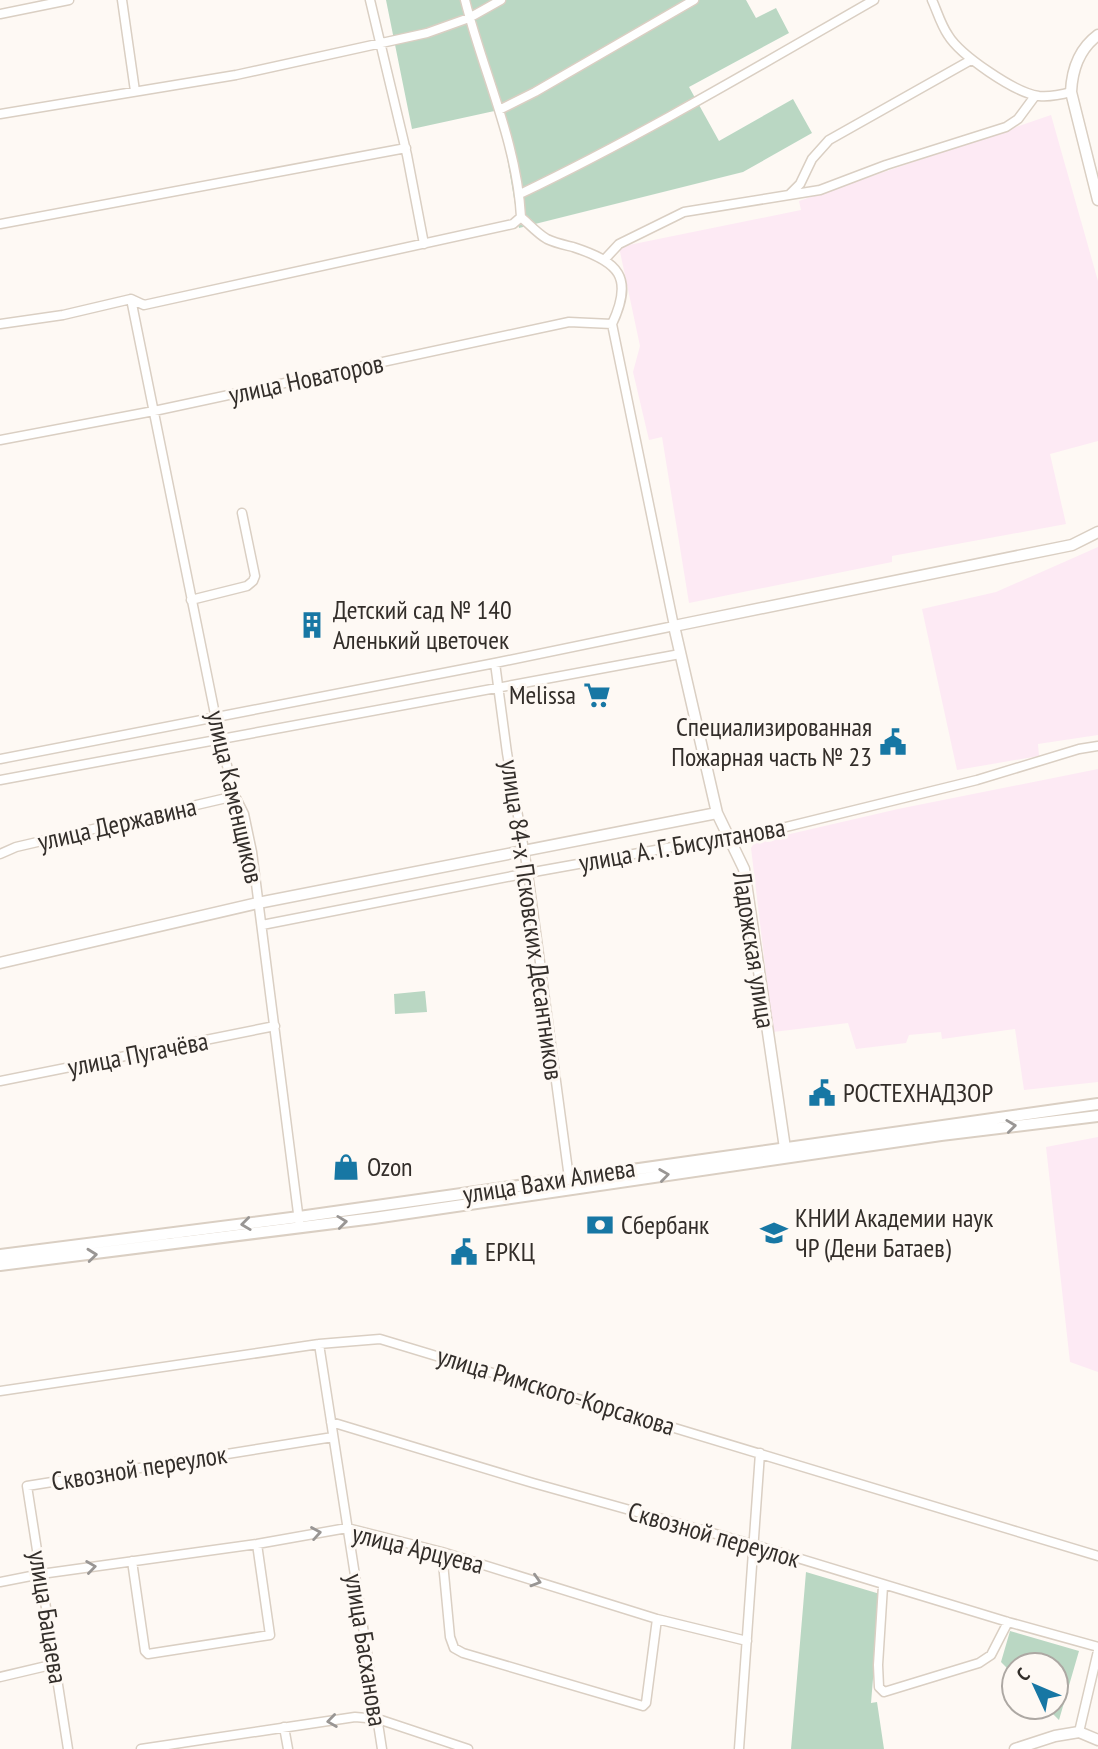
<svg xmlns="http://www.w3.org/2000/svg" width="1098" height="1749" font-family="'PT Sans Narrow',sans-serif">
	<rect width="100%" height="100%" fill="#fef9f4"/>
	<path fill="#fdeaf4" d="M1051 115 1098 281V441L1050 454 1066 524 892 556V562L689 603 662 437 649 440 633 372 640 346 619 247 801 210 799 201Z
		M1098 547V735L1038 744 1039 756 957 770 922 609 996 592Z
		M1098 769V1082L1024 1090 1015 1029 942 1039 941 1032 909 1035 906 1043 856 1049 848 1023 773 1032 751 848 755 842 898 809Z
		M1098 1137V1372L1070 1362 1046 1147Z"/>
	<path fill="#bad7c3" d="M386 0H746L756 18 776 8 789 33 689 87 719 141 793 99 812 133 743 172 519 228 499 110 412 129Z
		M425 991 427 1012 395 1014 394 994Z
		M806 1572 880 1594 871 1703 877 1702 884 1749H791Z
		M1010 1631 1079 1651 1059 1720 1046 1707H1056V1665H1014V1675L1001 1662Z"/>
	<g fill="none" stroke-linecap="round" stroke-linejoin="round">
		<defs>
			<path id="minor" d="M122 0 135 91
				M370 0 407 155 424 244
				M932 0C937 11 941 25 948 35 960 55 1015 93 1039 96 1050 97 1060 95 1071 92
				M0 14 69 0
				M499 110 535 92 694 0
				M0 114 236 75 427 33 469 18 501 0
				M520 194C641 136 757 67 874 0
				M790 194 800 184 812 159 829 140 971 60
				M0 224 406 148
				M605 259 619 244 684 212 820 190 886 165 1006 127 1018 119 1035 96
				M131 299 220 739 235 796 244 814 252 852 299 1221
				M0 324 63 315 131 299 144 305 513 224 521 217
				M0 440 154 411 569 322 612 324
				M191 600 247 586 253 581 255 576 242 513
				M495 663 507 753 528 873 569 1178
				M0 759 495 663 674 626 612 324C634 277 619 262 573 247 565 245 555 243 547 239 538 234 529 224 521 217 517 142 483 72 465 0
				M0 780 680 654
				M0 854 16 847 235 796
				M262 925 528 873 728 837H745L977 780 1079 749 1098 746
				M0 1081 275 1026
				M319 1344 382 1749
				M0 1391 319 1344 380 1339 1098 1556
				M331 1422 533 1483 755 1545 1008 1622 1098 1647
				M442 1552 450 1637 454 1648 463 1653 643 1706 646 1703 657 1619
				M132 1561 145 1651 148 1654 270 1635 257 1544
				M0 1582 41 1574 257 1544 347 1528 442 1552 657 1619 747 1641
				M883 1586 878 1665 879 1687 884 1692 979 1663 991 1655 1008 1622
				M0 1677 55 1664
				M284 1727 288 1749
				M1079 1732 1098 1651
				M68 1749 27 1486 333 1437
				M141 1749 355 1717 378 1719 468 1749
				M739 1749 760 1453"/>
			<path id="tertiary" d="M1098 35C1079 49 1072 70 1071 92L1098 200
				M0 963 258 903 717 813
				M786 1155 744 869 717 813 674 626 1072 545 1098 532
				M1015 1749 1055 1736 1079 1732 1098 1740"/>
			<path id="secondary" d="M0 1255 299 1217 1098 1104
				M0 1265 374 1218 941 1135 1098 1116"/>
		</defs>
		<use href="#minor" stroke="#dacfc3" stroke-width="11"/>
		<use href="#tertiary" stroke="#dacfc3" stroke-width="13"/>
		<use href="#secondary" stroke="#dacfc3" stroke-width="14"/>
		<use href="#minor" stroke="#fff" stroke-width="8"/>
		<use href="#tertiary" stroke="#fff" stroke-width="10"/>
		<use href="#secondary" stroke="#fff" stroke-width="10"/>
	</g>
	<defs><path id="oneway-chevron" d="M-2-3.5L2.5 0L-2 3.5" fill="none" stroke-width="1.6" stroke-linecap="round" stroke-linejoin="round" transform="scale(1.75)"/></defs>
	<g stroke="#999694">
		<use href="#oneway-chevron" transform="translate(1011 1126) rotate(-7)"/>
		<use href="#oneway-chevron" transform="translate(664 1175) rotate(-8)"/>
		<use href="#oneway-chevron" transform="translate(342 1222) rotate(-7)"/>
		<use href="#oneway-chevron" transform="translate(246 1224) rotate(173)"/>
		<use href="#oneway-chevron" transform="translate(92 1255) rotate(-6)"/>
		<use href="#oneway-chevron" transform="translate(316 1533) rotate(-10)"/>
		<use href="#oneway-chevron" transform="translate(91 1567) rotate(-8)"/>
		<use href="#oneway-chevron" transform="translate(536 1581) rotate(17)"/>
		<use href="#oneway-chevron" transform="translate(332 1721) rotate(172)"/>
	</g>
	<defs>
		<symbol id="building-bare" viewBox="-9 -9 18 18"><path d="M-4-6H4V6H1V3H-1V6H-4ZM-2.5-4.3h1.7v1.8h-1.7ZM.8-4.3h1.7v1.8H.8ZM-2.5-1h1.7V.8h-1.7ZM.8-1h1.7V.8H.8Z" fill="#1777a4" stroke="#fef9f4" stroke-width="2.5" paint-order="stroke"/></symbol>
		<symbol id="supermarket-bare" viewBox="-9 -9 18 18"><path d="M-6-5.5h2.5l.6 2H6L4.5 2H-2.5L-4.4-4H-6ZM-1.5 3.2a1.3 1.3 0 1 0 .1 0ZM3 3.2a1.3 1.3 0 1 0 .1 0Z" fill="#1777a4" stroke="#fef9f4" stroke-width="2.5" paint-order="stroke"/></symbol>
		<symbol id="civic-bare" viewBox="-9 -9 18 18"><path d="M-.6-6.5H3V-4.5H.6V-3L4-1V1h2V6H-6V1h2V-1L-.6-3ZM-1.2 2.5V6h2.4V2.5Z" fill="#1777a4" stroke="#fef9f4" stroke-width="2.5" paint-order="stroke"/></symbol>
		<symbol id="shop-bare" viewBox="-9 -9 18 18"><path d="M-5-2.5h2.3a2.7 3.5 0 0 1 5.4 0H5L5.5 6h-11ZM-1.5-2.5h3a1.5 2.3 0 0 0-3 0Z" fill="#1777a4" stroke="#fef9f4" stroke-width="2.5" paint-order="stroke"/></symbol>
		<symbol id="bank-bare" viewBox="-9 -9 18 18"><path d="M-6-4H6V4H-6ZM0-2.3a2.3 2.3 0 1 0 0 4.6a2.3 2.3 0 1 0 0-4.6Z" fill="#1777a4" stroke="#fef9f4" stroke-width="2.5" paint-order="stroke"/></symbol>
		<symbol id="university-bare" viewBox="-9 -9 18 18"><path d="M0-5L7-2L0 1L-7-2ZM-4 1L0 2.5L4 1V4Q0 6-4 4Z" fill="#1777a4" stroke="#fef9f4" stroke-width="2.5" paint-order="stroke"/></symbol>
	</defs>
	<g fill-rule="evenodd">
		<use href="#building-bare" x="293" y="606" width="38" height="38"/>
		<use href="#supermarket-bare" x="578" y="676" width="38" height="38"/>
		<use href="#civic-bare" x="874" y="723" width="38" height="38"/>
		<use href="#civic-bare" x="803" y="1074" width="38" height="38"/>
		<use href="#shop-bare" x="327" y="1148" width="38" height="38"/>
		<use href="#bank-bare" x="581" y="1206" width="38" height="38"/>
		<use href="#university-bare" x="755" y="1214" width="38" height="38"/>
		<use href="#civic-bare" x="445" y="1233" width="38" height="38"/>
	</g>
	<g text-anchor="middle" stroke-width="6" stroke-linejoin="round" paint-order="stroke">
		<g font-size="26" fill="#332e2a" stroke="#fef9f4">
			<text transform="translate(306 379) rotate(-12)" y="9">улица Новаторов</text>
			<text transform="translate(235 797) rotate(77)" y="9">улица Каменщиков</text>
			<text transform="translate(117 824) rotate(-13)" y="9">улица Державина</text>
			<text transform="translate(682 845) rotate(-10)" y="9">улица А. Г. Бисултанова</text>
			<text transform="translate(532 920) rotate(82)" y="9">улица 84-х Псковских Десантников</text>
			<text transform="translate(754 950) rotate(81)" y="9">Ладожская улица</text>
			<text transform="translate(138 1054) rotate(-11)" y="9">улица Пугачёва</text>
			<text transform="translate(549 1181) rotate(-9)" y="9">улица Вахи Алиева</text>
			<text transform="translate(556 1391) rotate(17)" y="9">улица Римского-Корсакова</text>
			<text transform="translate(139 1468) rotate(-9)" y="9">Сквозной переулок</text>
			<text transform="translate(714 1535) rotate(16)" y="9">Сквозной переулок</text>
			<text transform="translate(418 1549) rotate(14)" y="9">улица Арцуева</text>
			<text transform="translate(48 1617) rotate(81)" y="9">улица Бацаева</text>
			<text transform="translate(366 1650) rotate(81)" y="9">улица Басханова</text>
		</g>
		<g font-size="26" fill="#332e2a" stroke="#fef9f4" text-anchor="start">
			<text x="333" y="619">Детский сад № 140<tspan x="333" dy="30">Аленький цветочек</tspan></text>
			<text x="576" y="704" text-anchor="end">Melissa</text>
			<text x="872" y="736" text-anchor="end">Специализированная<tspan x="872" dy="30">Пожарная часть № 23</tspan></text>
			<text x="843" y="1102">РОСТЕХНАДЗОР</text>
			<text x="367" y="1176">Ozon</text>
			<text x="795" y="1227">КНИИ Академии наук<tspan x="795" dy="30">ЧР (Дени Батаев)</tspan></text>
			<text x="621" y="1234">Сбербанк</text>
			<text x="485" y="1261">ЕРКЦ</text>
		</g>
	</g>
	<g transform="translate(1035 1686) rotate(314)"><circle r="33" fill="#fef9f4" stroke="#ada8a3" stroke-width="2"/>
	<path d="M0-5L12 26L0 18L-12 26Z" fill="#1777a4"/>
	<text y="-10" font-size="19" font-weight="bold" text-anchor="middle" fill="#332e2a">С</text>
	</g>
</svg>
